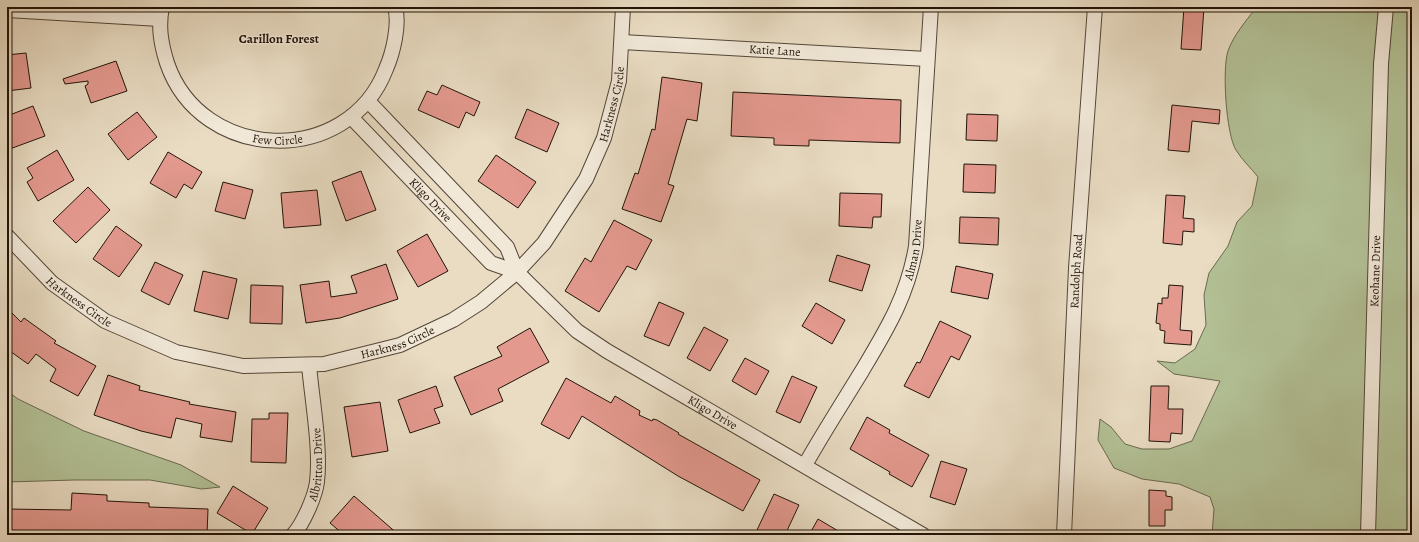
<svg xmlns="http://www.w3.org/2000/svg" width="1419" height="542" font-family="Alegreya,serif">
	<rect width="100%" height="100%" fill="#e9dcc3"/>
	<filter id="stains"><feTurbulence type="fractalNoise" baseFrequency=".005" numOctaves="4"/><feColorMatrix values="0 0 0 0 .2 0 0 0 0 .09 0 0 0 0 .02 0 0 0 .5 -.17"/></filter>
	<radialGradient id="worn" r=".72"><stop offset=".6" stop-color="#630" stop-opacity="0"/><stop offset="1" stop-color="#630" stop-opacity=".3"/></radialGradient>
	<path fill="#b3c196" stroke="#6a6a4f" d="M1254 7H1412V535H1212L1214 509 1210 497 1179 484 1142 479 1114 468 1098 440 1100 419 1111 427 1125 444 1142 449H1169L1192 441 1220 381 1174 374 1157 361 1175 363 1195 349 1206 325 1204 295 1209 273 1228 246 1237 222 1252 206 1258 177C1251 168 1242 160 1236 150 1226 134 1222 69 1228 51 1233 36 1246 21 1255 9Z
		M7 391 18 399 84 431 181 465 220 487 202 489 150 480H74L7 482Z"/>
	<path fill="#e4998f" stroke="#211408" d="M1184 7H1204L1201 50 1181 49Z
		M26 53 31 88 7 91V55Z
		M116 61 127 91 91 103 85 86 88 84V81L65 84 63 79Z
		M662 77 702 83 697 121 687 119 668 184 674 186 661 222 622 209 635 173 638 174 652 129 655 130Z
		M442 85 480 102 474 116 466 112 459 128 418 110 427 91 437 95Z
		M733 92 901 100 900 143 809 140V146L774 145V138L731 136Z
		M1172 105 1220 110 1219 124 1192 121 1189 152 1168 150Z
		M33 106 45 136 7 150V116Z
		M527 109 559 123 547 152 515 138Z
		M137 112 157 137 128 160 108 134Z
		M967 114 998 115 997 141 966 140Z
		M57 150 74 180 38 201 27 182 33 178 27 168Z
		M168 152 202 172 192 189 184 184 176 198 150 183Z
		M496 155 536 182 518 208 478 181Z
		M964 164 996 165 995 193 963 192Z
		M361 171 376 210 346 221 332 182Z
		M223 182 253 190 245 219 215 211Z
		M88 187 110 210 76 243 53 221Z
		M317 190 321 225 284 228 281 193Z
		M840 193 882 194 881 217H873L872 228 839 226Z
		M1166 195 1185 196 1183 218 1194 219V232L1183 231 1182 245 1163 243Z
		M960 217 999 218 998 245 959 243Z
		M614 220 652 240 636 270 627 266 599 312 565 291 585 258 591 262Z
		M116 226 142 245 119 277 93 259Z
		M427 234 448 271 418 287 397 251Z
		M837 255 870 265 862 291 829 281Z
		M155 262 183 275 169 305 141 291Z
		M386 264 398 299 340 318 306 323 300 285 329 281 331 297 357 293 351 276Z
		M956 266 993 274 988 299 951 292Z
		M203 271 237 279 228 319 194 311Z
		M251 285 283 286 282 324 250 323Z
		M1169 285 1183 286 1180 330 1192 331 1191 345 1164 343 1165 331 1160 330V324L1156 323 1158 303 1162 304V298H1168Z
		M659 302 684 313 669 346 644 336Z
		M816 303 845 320 832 344 802 326Z
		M7 308 21 322 24 318 56 341 54 343 96 366 78 396 50 381 56 369 36 354 28 364 7 349Z
		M940 321 971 336 959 360 951 356 929 398 904 386 917 362 920 363Z
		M704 327 728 340 710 371 687 358Z
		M530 328 549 362 498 389 503 401 471 415 454 377 502 356 497 347Z
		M745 358 769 371 756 395 732 381Z
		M108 375 140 386 139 390 190 402 189 404 236 412 232 442 200 437 202 424 176 418 171 438 141 431 94 415Z
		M792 376 817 387 800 423 776 412Z
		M566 378 611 403 615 396 640 411 639 415 652 421 653 419 657 420 679 433 678 434 760 480 743 511 678 476 582 416 569 439 541 424Z
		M436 386 443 406 434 409 440 423 410 433 398 400Z
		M1151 386H1169L1168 409H1183L1182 434 1171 433 1170 442 1149 441Z
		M380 402 388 451 352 457 344 407Z
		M269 413H288L286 463 251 462 252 419H269Z
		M867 417 890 430 889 433 929 455 912 487 889 474 890 472 850 449Z
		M941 461 967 469 955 505 930 497Z
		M233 486 268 508 252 534 217 513Z
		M1149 490 1166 491V496L1172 497V510H1165V526H1149Z
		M72 493 107 495V501L149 503V507L208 509 207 535H24L7 533V509L71 510Z
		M774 494 799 505 785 535H769L757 530Z
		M354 496 399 535H344L330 523Z
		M818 519 845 535H809Z"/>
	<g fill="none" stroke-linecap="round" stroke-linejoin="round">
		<defs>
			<g id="minor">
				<path id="s1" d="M162 7C158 27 161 44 167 63 201 163 348 168 386 69 393 53 400 24 395 7"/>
				<path d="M7 10 160 19"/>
				<path id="s2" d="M622 42 927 59"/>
				<path id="s3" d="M368 101 507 247 517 272 530 285 577 331 607 351 923 535"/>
				<path id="s4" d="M351 117 491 263 517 272"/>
				<path id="s5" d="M7 236 52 283 105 321 176 352 243 366 324 364 400 345 453 320 481 302 517 272 544 243 586 179 604 138 619 81 623 7"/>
				<path id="s6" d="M805 465C823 433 843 402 862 371 887 329 908 295 916 246L931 7"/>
				<path id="s7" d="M293 535C303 524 315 497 317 482 321 448 312 400 309 365"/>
				<path id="s8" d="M1064 535 1076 268 1095 7"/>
				<path id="s9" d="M1368 535 1381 64 1386 7"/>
			</g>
		</defs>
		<use href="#minor" stroke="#534637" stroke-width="16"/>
		<use href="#minor" stroke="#f1e8d8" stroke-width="14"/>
	</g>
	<g text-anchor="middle" stroke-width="3" stroke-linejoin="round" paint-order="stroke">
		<g font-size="12" fill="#211408" stroke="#f1e8d8">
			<text dy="4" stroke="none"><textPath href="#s2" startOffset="153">Katie Lane</textPath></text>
			<text dy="4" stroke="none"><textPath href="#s5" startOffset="770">Harkness Circle</textPath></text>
			<text dy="4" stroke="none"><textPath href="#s1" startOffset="201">Few Circle</textPath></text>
			<text dy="4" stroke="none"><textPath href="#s4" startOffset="115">Kligo Drive</textPath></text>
			<text dy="4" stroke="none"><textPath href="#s6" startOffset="243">Alman Drive</textPath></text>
			<text dy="4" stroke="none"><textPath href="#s8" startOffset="264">Randolph Road</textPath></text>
			<text dy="4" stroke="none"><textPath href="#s9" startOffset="264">Keohane Drive</textPath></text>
			<text dy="4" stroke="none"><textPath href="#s5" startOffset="98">Harkness Circle</textPath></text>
			<text dy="4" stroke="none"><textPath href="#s5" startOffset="434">Harkness Circle</textPath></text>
			<text dy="4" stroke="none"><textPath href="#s3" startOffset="471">Kligo Drive</textPath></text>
			<text dy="4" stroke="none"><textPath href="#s7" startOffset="76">Albritton Drive</textPath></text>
		</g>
		<g font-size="13" font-weight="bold" fill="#211408" stroke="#f1e8d8">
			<text x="279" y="43">Carillon Forest</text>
		</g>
	</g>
	<rect width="1419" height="542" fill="none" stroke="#e9dcc3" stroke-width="24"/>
	<rect x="8" y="8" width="1403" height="526" fill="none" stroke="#211408" stroke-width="2"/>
	<rect x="12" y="12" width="1395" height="518" fill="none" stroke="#211408"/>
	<rect width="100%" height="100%" filter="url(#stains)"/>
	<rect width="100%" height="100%" fill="url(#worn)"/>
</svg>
